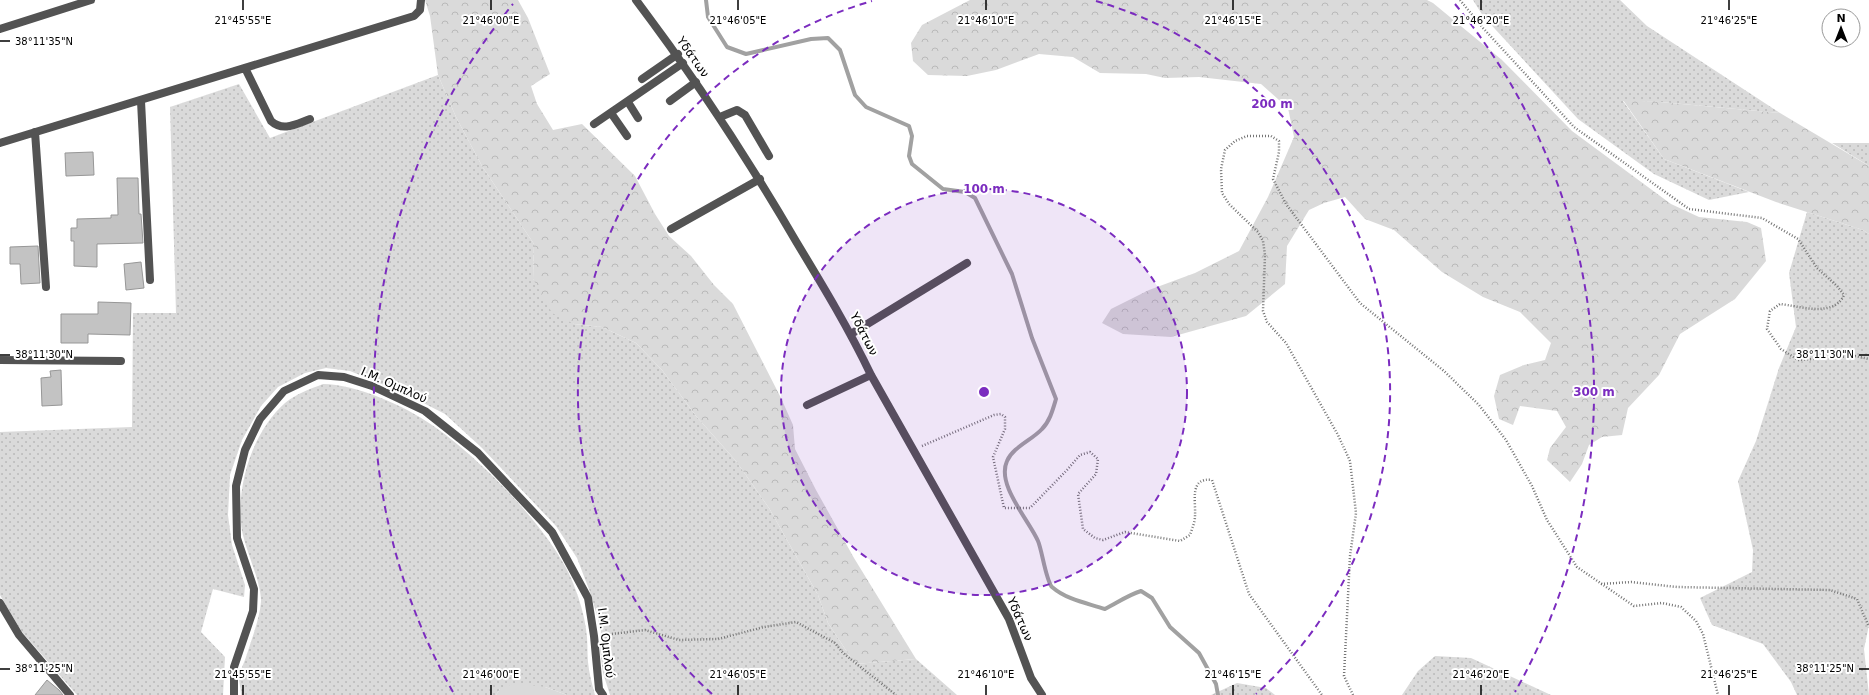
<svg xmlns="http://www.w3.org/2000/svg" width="1869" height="695" font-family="'DejaVu Sans',sans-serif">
	<defs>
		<pattern id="grass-dots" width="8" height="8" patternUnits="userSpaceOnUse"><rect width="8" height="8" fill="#dadada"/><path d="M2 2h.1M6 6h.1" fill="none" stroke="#b9b9b9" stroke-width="1.8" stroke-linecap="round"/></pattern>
		<pattern id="forest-crowns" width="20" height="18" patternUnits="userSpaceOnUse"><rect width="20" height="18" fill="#dadada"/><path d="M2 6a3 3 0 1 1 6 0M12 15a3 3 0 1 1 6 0" fill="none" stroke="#b9b9b9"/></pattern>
	</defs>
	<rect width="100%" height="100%" fill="#fff"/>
	<path fill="url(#grass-dots)" d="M1473 0H1620L1647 26 1780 113 1660 102 1623 101 1664 159 1749 192 1709 200 1654 174 1578 119 1483 16Z
		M438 75 456 117 482 166 534 244 533 279 574 324 602 327 636 343 662 370 696 416 736 461 769 508 818 595 828 623 855 664 916 659 957 695H610L603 673 600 650 601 629 590 592 577 558 556 526 482 448 445 414 404 393 350 371 326 368 305 373 278 387 261 406 242 440 230 475 228 515 232 545 245 585 244 597 213 589 201 632 225 657 223 695H77L22 632 0 595V432L132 427 133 313H176L170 107 239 84 270 138Z
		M1832 143H1869V166Z
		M1807 212 1863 230 1869 234V625L1864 649 1869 695H1797L1791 682 1763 644 1712 625 1700 598 1752 572 1753 550 1738 481 1756 441 1779 368 1796 327 1789 273Z
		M323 384C356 384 405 406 432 425 479 457 557 535 575 588 580 601 584 615 586 629 588 640 587 651 588 662 589 673 592 684 595 695H567L545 687 500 689 496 695H241C241 689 239 683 239 677 240 671 244 663 246 657 251 641 260 618 261 601 261 582 246 551 242 531 235 488 252 432 285 403 296 394 310 389 323 384Z
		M1435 656 1471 658 1551 695H1402L1418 671Z
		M1237 683 1266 688 1275 695H1211Z"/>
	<path fill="url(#forest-crowns)" d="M425 0H518L528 18 550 74 531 86 537 104 553 130 582 124 635 176 655 214 669 236 691 256 714 285 733 304 781 398 793 425 795 449 816 490 854 558 916 659 855 664 828 623 818 595 769 508 736 461 696 416 662 370 636 343 602 327 574 324 552 313 533 279 534 244 482 166 456 117 438 75 430 16Z
		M970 0H1427L1433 3 1502 60 1572 131 1671 204 1699 217 1747 222 1761 228 1766 261 1735 299 1680 334 1659 375 1628 408 1622 435 1602 437 1589 445 1582 464 1570 482 1547 460 1550 448 1566 427 1557 411 1520 406 1513 425 1499 419 1494 396 1500 375 1524 365 1545 360 1551 343 1520 312 1483 297 1442 272 1394 230 1365 219 1345 197 1324 203 1309 210 1287 246 1285 284 1246 316 1171 337 1123 334 1102 323 1111 309 1149 290 1195 273 1239 251 1268 197 1294 137 1288 108 1261 84 1199 77 1165 78 1146 74 1100 73 1073 57 1039 54 996 70 967 76 928 75 913 61 911 43 922 25Z
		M1623 100 1660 102 1780 113 1869 166V234L1863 230 1776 202 1664 159Z"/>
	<path fill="#dadada" d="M515 683 545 687 567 695H496L500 689Z"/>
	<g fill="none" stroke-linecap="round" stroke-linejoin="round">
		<path stroke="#a1a1a1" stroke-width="4" d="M706 0 708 17 727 47 746 54 811 39 828 38 840 50 855 95 866 107 909 126 912 136 909 156 912 164 943 189 965 192 975 198 1012 274 1032 338 1056 399C1053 409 1050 421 1042 429 1032 440 1013 447 1007 461 996 485 1029 520 1038 541 1042 550 1046 581 1052 587 1067 600 1087 603 1105 609 1117 603 1128 595 1141 591L1152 598 1170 627 1199 653 1216 684 1218 695"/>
	</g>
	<path fill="#c3c3c3" stroke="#979797" d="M93 152 94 175 66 176 65 153Z
		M117 178H138L139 214H141L143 243 97 244V267L74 266V241H71V228H77V219L111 218V215H118Z
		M38 246 40 283 21 284 20 264H10V247Z
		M141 262 144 288 126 290 124 264Z
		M98 302 131 303 130 335 88 334V343H61V314H98Z
		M61 370 62 405 42 406 41 378 51 377 50 371Z
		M47 680 59 690 63 695H35Z"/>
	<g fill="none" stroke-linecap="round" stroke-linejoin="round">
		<path stroke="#757575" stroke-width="2.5" stroke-dasharray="1 2" stroke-linecap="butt" d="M1460 0 1483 28 1574 127 1689 209 1762 218 1798 239 1817 268 1837 286 1844 295C1834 318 1799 306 1780 304L1770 311 1767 329 1781 349 1798 360 1855 356 1869 359
			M922 446 994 415 1001 414 1005 417V429L993 457 1004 508H1030L1067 470 1080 455 1090 452 1098 459 1096 474 1078 494 1083 529 1095 538 1103 540 1125 532 1180 541 1190 535C1192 529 1195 522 1195 516 1196 501 1189 477 1212 480L1249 594 1322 695
			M1601 584 1631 582 1677 587 1830 590 1857 599 1869 627
			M603 635 645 630 679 640 718 639 764 627 796 622 835 643 843 653 896 695
			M1353 695 1344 676 1350 556 1356 513 1350 461 1338 435 1286 343 1267 322 1263 311 1265 255 1263 241 1258 232 1229 204 1222 193 1221 169 1225 150 1235 141 1247 136H1271L1279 141V152L1273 179 1286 204 1360 303 1444 371 1479 405 1506 440 1532 486 1547 520 1577 567 1634 606 1662 603 1681 607 1696 621 1703 634 1718 695"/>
		<path stroke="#535353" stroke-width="8" d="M636 0C695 78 748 159 797 243 823 286 849 329 871 375L1009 619 1031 678 1042 695
			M0 29 91 0
			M245 68 271 121C283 132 296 124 310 119
			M642 79 678 54
			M141 101 150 280
			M670 101 696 82
			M628 102 638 118
			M611 113 627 136
			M720 117 737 110 745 115 769 156
			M594 124 683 63
			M35 132 46 287
			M0 143 414 16 420 10 421 0
			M671 229 760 179
			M851 334 967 263
			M0 360 121 361
			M807 405 871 375
			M0 603 19 635 70 695"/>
		<path stroke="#535353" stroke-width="8" d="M234 695V667L253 611 254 589 237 538 236 486 245 450 260 419 284 391 318 375 344 377 372 386 425 411 478 453 552 532 588 598 594 636 599 689 603 695"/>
	</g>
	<path fill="none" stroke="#000" stroke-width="1.5" d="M243 0V10M491 0V10M738 0V10M986 0V10M1233 0V10M1481 0V10M1729 0V10M0 41H10M0 355H10M1859 355H1869M0 669H10M1859 669H1869M243 685V695M491 685V695M738 685V695M986 685V695M1233 685V695M1481 685V695M1729 685V695"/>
	<circle cx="984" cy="392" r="203" fill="#7b2cbf" fill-opacity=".12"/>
	<g fill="none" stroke="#7b2cbf" stroke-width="2" stroke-dasharray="7 5">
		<circle cx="984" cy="392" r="203"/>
		<path d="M712 694A407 407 0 0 1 872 1M1096 1A407 407 0 0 1 1256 694"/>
		<path d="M453 692A610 610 0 0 1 513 4M1455 4A610 610 0 0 1 1515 692"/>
	</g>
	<g text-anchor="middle" stroke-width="4" stroke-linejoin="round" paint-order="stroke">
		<g font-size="12" fill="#000" stroke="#fff">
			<text transform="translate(693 57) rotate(55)" y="4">Υδάτων</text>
			<text transform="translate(864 334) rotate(63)" y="4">Υδάτων</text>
			<text transform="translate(394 385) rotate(24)" y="4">Ι.Μ. Ομπλού</text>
			<text transform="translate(1020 619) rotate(66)" y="4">Υδάτων</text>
			<text transform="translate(606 643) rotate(83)" y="4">Ι.Μ. Ομπλού</text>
		</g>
	</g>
	<g font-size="10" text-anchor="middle" fill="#000" stroke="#fff" stroke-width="4" stroke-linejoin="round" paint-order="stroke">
		<text x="243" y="24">21°45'55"E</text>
		<text x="491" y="24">21°46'00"E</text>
		<text x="738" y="24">21°46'05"E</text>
		<text x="986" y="24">21°46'10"E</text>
		<text x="1233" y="24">21°46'15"E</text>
		<text x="1481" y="24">21°46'20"E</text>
		<text x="1729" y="24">21°46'25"E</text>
		<text x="44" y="45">38°11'35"N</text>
		<text x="44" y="358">38°11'30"N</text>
		<text x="1825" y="358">38°11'30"N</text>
		<text x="44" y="672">38°11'25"N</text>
		<text x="1825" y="672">38°11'25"N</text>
		<text x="243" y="678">21°45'55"E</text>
		<text x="491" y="678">21°46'00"E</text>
		<text x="738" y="678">21°46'05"E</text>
		<text x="986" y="678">21°46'10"E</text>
		<text x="1233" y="678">21°46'15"E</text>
		<text x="1481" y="678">21°46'20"E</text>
		<text x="1729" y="678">21°46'25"E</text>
	</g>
	<circle cx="984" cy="392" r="6" fill="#7b2cbf" stroke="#fff" stroke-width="2"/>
	<g font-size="12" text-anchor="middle" font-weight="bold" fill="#7b2cbf" stroke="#fff" stroke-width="4" stroke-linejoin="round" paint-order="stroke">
		<text x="1272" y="108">200 m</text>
		<text x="984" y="193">100 m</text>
		<text x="1594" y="396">300 m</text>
	</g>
	<g transform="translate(1841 28)"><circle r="19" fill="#ffffff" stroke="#999999"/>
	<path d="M0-3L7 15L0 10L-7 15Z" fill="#000000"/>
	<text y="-6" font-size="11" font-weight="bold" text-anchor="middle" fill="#000000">N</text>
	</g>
</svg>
